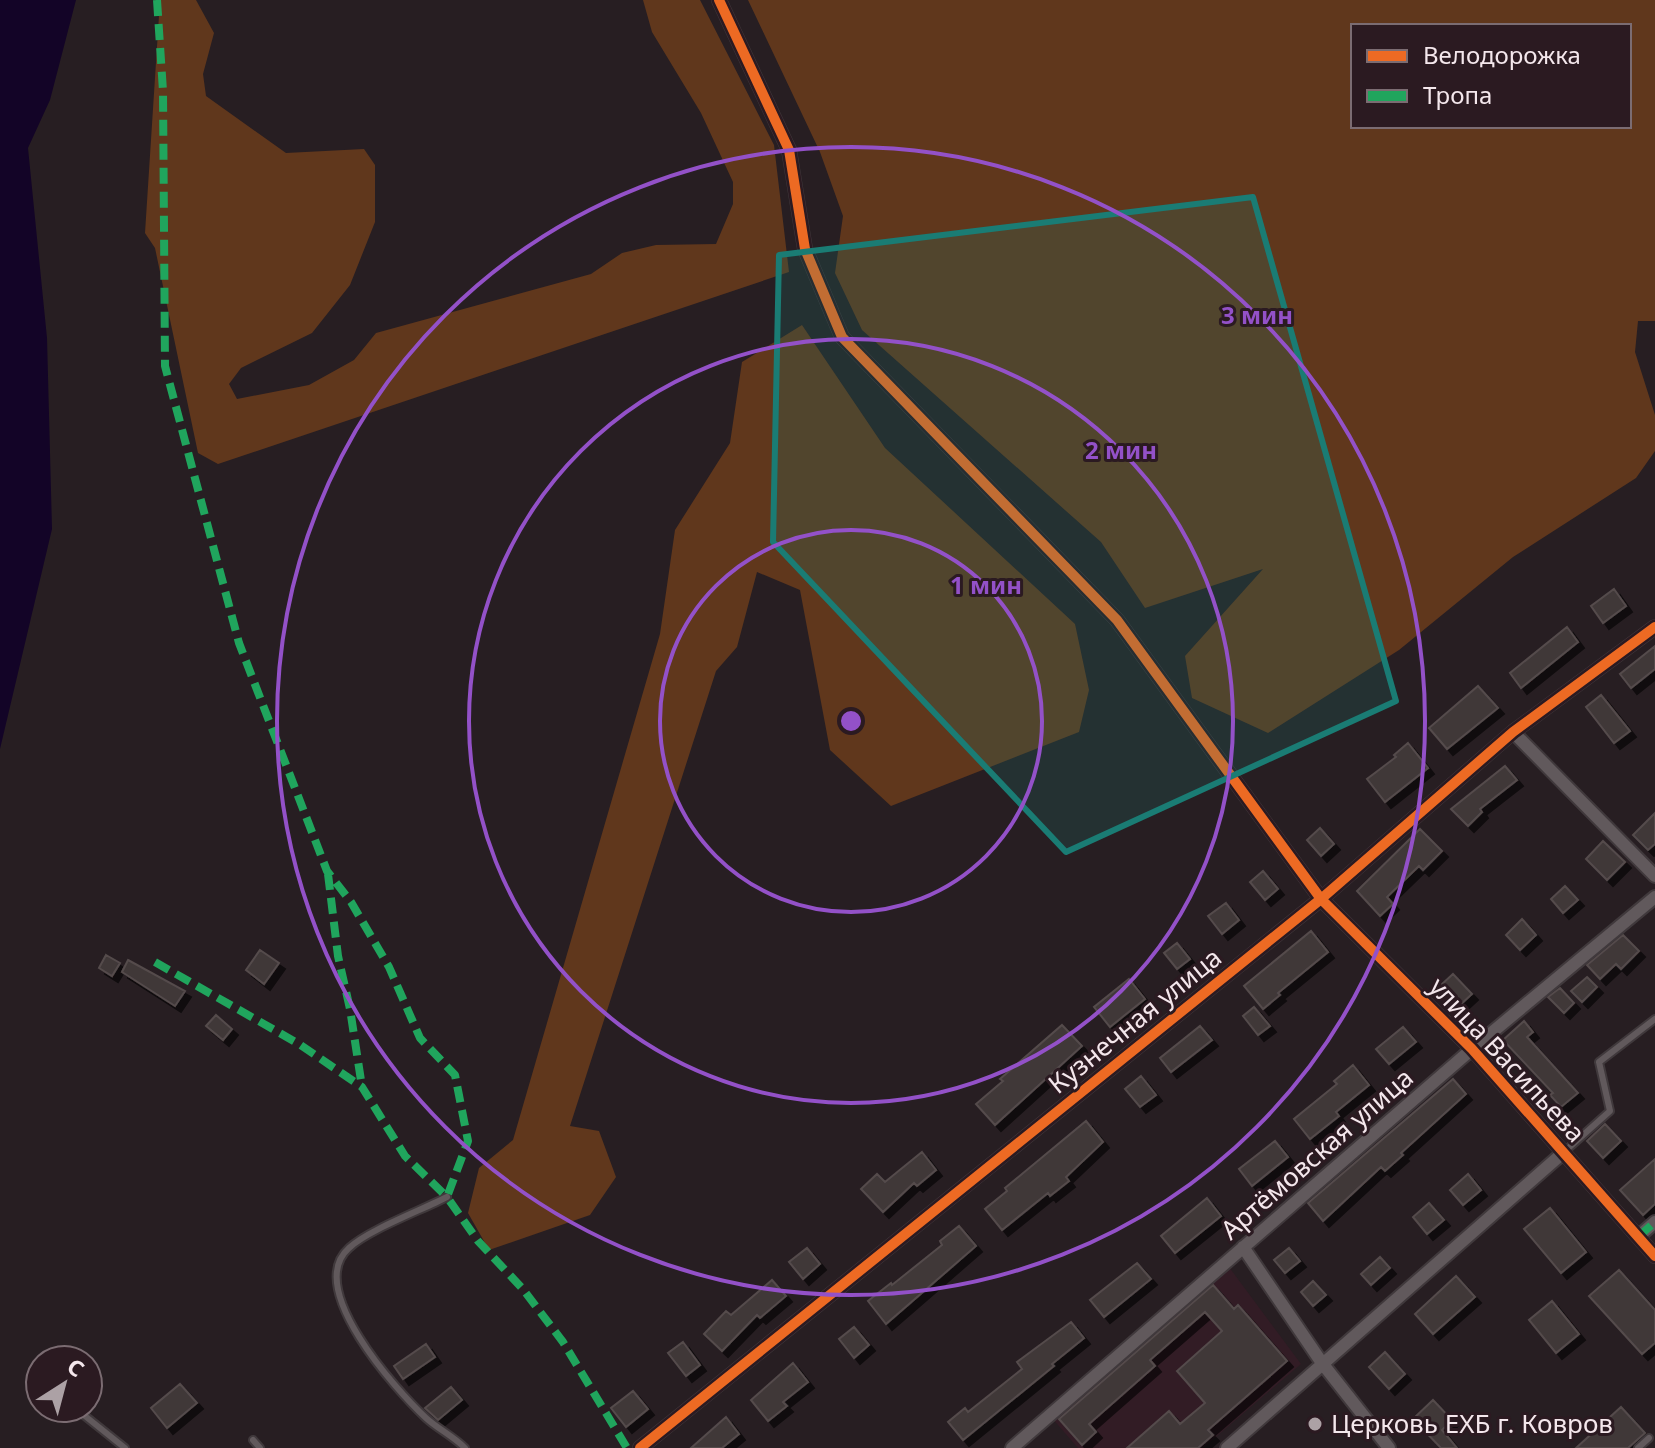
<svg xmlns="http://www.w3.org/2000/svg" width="1655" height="1448" font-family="'Noto Sans',sans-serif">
	<defs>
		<filter id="shadow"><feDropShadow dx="6" dy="6" stdDeviation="0" flood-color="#0009"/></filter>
	</defs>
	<rect width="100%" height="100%" fill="#271e22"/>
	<path fill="#321c25" d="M1229 1267 1301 1364 1203 1448H1078L1051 1417Z"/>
	<path fill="#60371c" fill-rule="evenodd" d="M160 0H196L214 33 203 74 206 96 286 153 364 149 375 165V222L350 285 312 333 241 368 229 384 237 399 309 385 354 360 376 333 591 274 622 253 656 245 716 244 733 204V182L701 113 652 32 643 0H700L774 145 789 272 218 464 198 453 155 248 145 233Z
		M748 0H1655V321H1638L1635 352 1655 415V451L1636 478 1513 557 1399 650 1268 733 1192 698 1185 656 1263 569 1145 608 1101 542 862 330 835 273 843 216 820 152ZM1629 26V126H1353V26Z
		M802 325 885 448 1075 624 1089 690 1079 732 891 806 830 750 800 590 757 572 737 647 716 671 570 1126 599 1131 616 1177 590 1215 489 1250 468 1213 479 1168 513 1140 660 634 675 530 730 443 742 362Z"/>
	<path fill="#130427" d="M0 0H76L50 100 28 148 47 338 52 529 0 749Z"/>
	<path fill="#403839" stroke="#544b4c" stroke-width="2" filter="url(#shadow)" d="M1614 589 1626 606 1603 623 1591 606Z
		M1567 627 1578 642 1521 688 1510 673Z
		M1655 646V669L1631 688 1620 674Z
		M1478 686 1498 708 1447 749 1429 728Z
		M1601 695 1630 731 1614 743 1586 707Z
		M1408 743 1428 768 1385 802 1367 779 1396 757 1394 755Z
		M1505 766 1517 780 1480 809 1482 812 1468 826 1451 809Z
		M1655 813V844L1648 850 1633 835Z
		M1320 828 1334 844 1321 856 1307 840Z
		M1420 829 1442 851 1423 870 1419 866 1387 897 1393 904 1380 916 1357 891Z
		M1603 841 1625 862 1607 880 1586 859Z
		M1263 871 1278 889 1265 900 1250 882Z
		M1565 886 1578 900 1563 913 1551 899Z
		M1226 903 1239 920 1222 934 1208 916Z
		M1522 919 1536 935 1520 950 1506 935Z
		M1311 931 1328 952 1278 993 1280 995 1263 1009 1244 986Z
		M1623 935 1639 951 1621 969 1616 964 1600 979 1587 965Z
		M1177 943 1190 959 1177 969 1164 953Z
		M260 950 279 963 264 984 246 970Z
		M106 955 120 963 112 976 99 968Z
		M128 960 185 991 175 1006 122 972Z
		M1453 974 1472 994 1460 1005 1442 984Z
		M1587 977 1597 987 1582 1002 1571 991Z
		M1129 979 1145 999 1110 1027 1094 1007Z
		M1560 988 1574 1003 1564 1013 1548 997Z
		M1254 1007 1270 1026 1258 1035 1243 1016Z
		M216 1015 232 1029 223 1040 206 1026Z
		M1524 1021 1533 1032 1527 1037 1578 1093 1561 1107 1550 1095 1553 1093 1503 1040Z
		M1062 1025 1082 1046 995 1125 976 1104 1003 1081 1000 1079Z
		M1200 1026 1212 1040 1171 1072 1160 1058Z
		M1403 1027 1416 1042 1389 1064 1376 1049Z
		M1353 1065 1369 1085 1336 1112 1339 1116 1310 1139 1294 1119 1337 1084 1334 1081Z
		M1141 1076 1156 1095 1140 1107 1125 1089Z
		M1453 1079 1466 1094 1401 1153 1403 1155 1385 1171 1381 1167 1323 1221 1308 1203Z
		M1086 1121 1103 1142 1066 1177 1069 1181 1050 1196 1048 1193 1002 1230 985 1209 1007 1191 1005 1188Z
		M1605 1124 1621 1141 1603 1158 1587 1141Z
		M1275 1141 1288 1157 1252 1186 1239 1169Z
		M922 1152 936 1170 917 1186 914 1183 883 1212 861 1189 877 1174 885 1182Z
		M1655 1159V1204L1643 1215 1620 1190Z
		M1468 1174 1481 1190 1463 1205 1450 1190Z
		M1207 1198 1221 1216 1175 1253 1161 1236Z
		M1429 1203 1444 1220 1427 1234 1413 1217Z
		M1550 1208 1586 1252 1561 1273 1524 1229Z
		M959 1226 976 1246 886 1324 868 1301 891 1283 892 1285 942 1245 940 1241Z
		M807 1248 820 1264 803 1279 789 1262Z
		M1289 1248 1300 1261 1285 1273 1274 1260Z
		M1380 1257 1390 1268 1371 1285 1361 1274Z
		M1137 1263 1151 1279 1104 1317 1090 1300Z
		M1619 1270 1655 1310V1343L1642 1354 1589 1296Z
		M1456 1276 1475 1297 1433 1334 1415 1314Z
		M772 1280 786 1296 760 1318 757 1315 722 1351 704 1334 726 1311 731 1315Z
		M1313 1281 1326 1295 1313 1306 1301 1292Z
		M1213 1285 1234 1309 1238 1305 1287 1361 1208 1430 1213 1435 1198 1448H1127L1169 1411 1180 1424 1205 1403 1177 1371 1222 1331 1205 1312 1150 1360 1155 1366 1089 1424 1096 1432 1082 1445 1059 1419Z
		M1552 1301 1579 1334 1556 1353 1529 1320Z
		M1071 1322 1084 1338 1052 1364 1054 1366 963 1440 948 1422 965 1408 968 1412 1022 1369 1017 1362Z
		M854 1327 869 1345 854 1358 839 1339Z
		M683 1342 700 1365 686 1376 668 1353Z
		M426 1344 435 1357 403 1379 394 1366Z
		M1385 1352 1405 1374 1389 1389 1369 1367Z
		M793 1363 808 1382 783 1402 787 1406 768 1421 751 1400Z
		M180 1384 197 1403 167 1428 151 1408Z
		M451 1387 462 1400 438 1420 425 1408Z
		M633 1391 648 1409 626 1427 611 1408Z
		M1433 1400 1452 1420 1442 1430 1457 1448H1441L1413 1419Z
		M1621 1407 1645 1433 1628 1448H1576Z
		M726 1417 739 1434 722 1448H691Z"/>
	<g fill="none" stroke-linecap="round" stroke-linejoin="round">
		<defs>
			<path id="lane" d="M1564 1152 1610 1111 1599 1062 1655 1019
				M447 1197C422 1210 368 1230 349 1248 304 1288 396 1390 426 1418 438 1429 453 1436 465 1448
				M75 1408 125 1448
				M253 1440 260 1448
				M1638 1448 1649 1438"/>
			<path id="street" d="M719 0 789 150 805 249 842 337 1117 620 1321 899 1472 1049 1655 1256
				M1513 732 1655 876
				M1639 1236 1655 1222
				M1243 1247 1322 1363 1389 1448
				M640 1448 1321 899 1513 732 1655 627
				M1012 1448 1472 1049 1655 897
				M1227 1448 1564 1152"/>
		</defs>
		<use href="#lane" stroke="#40393c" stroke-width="10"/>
		<use href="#street" stroke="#40393c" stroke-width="16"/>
		<use href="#lane" stroke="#61595c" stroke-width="6"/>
		<use href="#street" stroke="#61595c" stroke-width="12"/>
		<path stroke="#20a55d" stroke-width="8" stroke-dasharray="16 8" stroke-linecap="butt" d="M157 0 163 91 165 366 239 643 327 871 351 902 389 967 420 1038 455 1075 468 1141 447 1197 478 1241 522 1288 563 1342 627 1448
			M328 874 338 956 350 1009 362 1087
			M155 962 299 1044 362 1087 405 1156 447 1197
			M1639 1236 1655 1222"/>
		<defs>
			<path id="cycleway" d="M719 0 789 150 805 249 842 337 1117 620 1321 899 1472 1049 1655 1256
				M640 1448 1321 899 1513 732 1655 627"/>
		</defs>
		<use href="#cycleway" stroke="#2b1a21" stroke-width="15"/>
		<use href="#cycleway" stroke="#ed6a23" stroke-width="10"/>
	</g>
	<path fill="#1a7c74" fill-opacity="0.2" stroke="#1a7c74" stroke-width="6" stroke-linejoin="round" d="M1253 197 1396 701 1066 852 773 542 779 255Z"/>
	<g fill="none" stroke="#9351c8" stroke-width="4">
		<circle cx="851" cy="721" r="191"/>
		<circle cx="851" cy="721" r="382"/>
		<circle cx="851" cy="721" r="574"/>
	</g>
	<circle fill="#aca1a5" stroke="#2b1a21" stroke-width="3" cx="1315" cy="1424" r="8"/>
	<g text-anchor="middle" stroke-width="6" stroke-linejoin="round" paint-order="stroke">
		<g font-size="26" fill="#f4e7ec" stroke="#2b1a21">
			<text transform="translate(1135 1021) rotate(-39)" y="9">Кузнечная улица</text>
			<text transform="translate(1507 1060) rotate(47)" y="9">улица Васильева</text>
			<text transform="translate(1317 1154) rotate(-41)" y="9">Артёмовская улица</text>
		</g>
		<g font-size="26" fill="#f4e7ec" stroke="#2b1a21" text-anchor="start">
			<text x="1331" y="1433">Церковь ЕХБ г. Ковров</text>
		</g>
	</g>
	<circle cx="851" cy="721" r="12" fill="#9351c8" stroke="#2b1a21" stroke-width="4"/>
	<g font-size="24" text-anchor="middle" font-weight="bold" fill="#9351c8" stroke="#2b1a21" stroke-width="6" stroke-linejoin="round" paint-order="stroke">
		<text x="1257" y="324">3 мин</text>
		<text x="1121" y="459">2 мин</text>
		<text x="986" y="594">1 мин</text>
	</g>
	<rect x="1351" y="24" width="280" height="104" fill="#2b1a21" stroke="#7b6c72" stroke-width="2"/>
	<rect x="1367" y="50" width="40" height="12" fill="#ed6a23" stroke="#7b6c72" stroke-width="2"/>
	<text x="1423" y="64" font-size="24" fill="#f4e7ec">Велодорожка</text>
	<rect x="1367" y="90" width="40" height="12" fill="#20a55d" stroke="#7b6c72" stroke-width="2"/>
	<text x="1423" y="104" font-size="24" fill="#f4e7ec">Тропа</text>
	<g transform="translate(64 1384) rotate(36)"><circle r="38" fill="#2b1a21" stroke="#7b6c72" stroke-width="2"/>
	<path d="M0-6L14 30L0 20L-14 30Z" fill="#aca1a5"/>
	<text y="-12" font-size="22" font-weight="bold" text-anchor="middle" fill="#f4e7ec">С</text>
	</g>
</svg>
